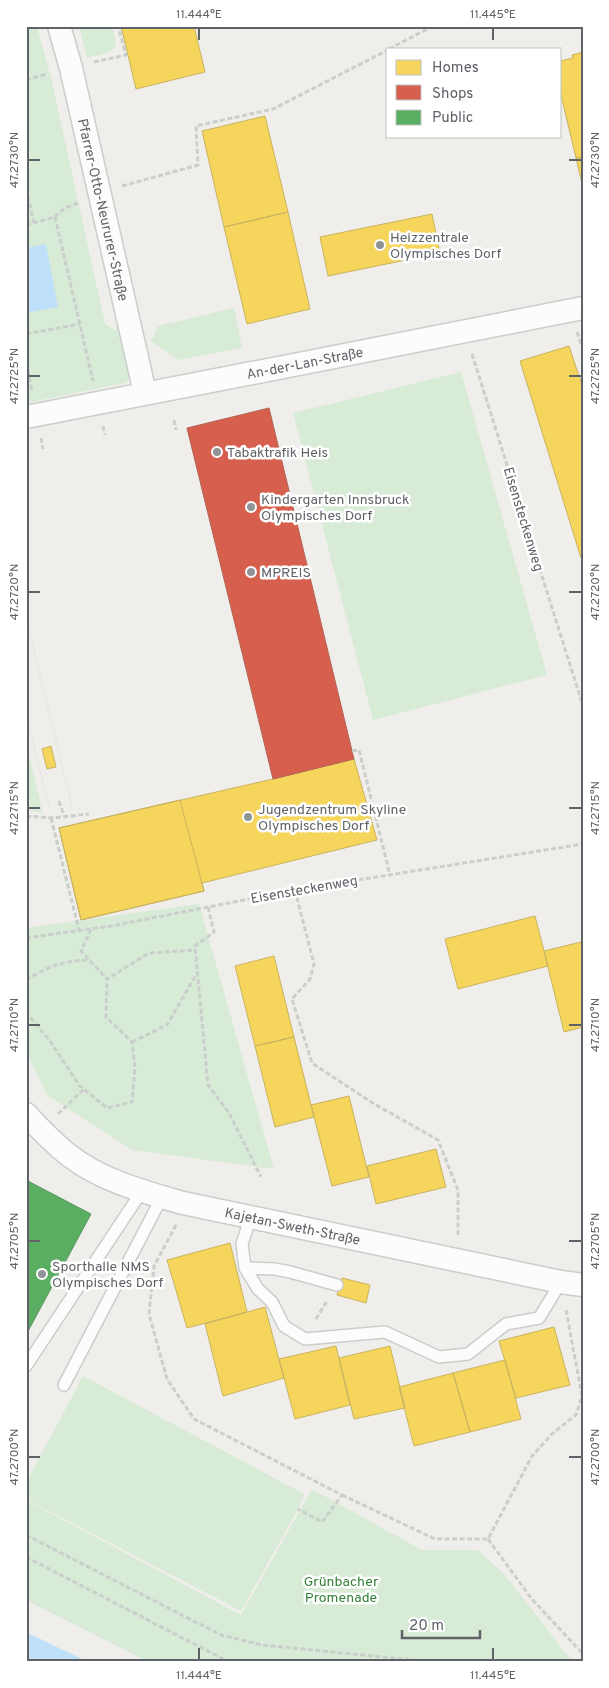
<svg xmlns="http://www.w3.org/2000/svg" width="609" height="1688" font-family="Overpass,sans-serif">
	<rect width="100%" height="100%" fill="#efeeea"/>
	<path fill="#d8ebd6" d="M26 26H37L52 82 105 324 115 330 121 323 131 379 125 383 26 403Z
		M79 26H112C113 31 116 38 116 43 115 54 96 56 87 58Z
		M234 308 242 348 178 360 151 341 158 326Z
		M461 372 547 675 373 720 293 413Z
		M26 743 43 813 26 810Z
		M199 904 274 1169 132 1150 47 1095 26 1051V928Z
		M83 1376 304 1494 298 1509 241 1611 26 1499V1483Z
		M312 1489 422 1550H478L505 1575 568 1656 575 1662H149L26 1600V1500L241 1615Z"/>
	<path fill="#bfe0f9" d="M46 244 58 307 26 313V248Z
		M26 1632 88 1662H26Z"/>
	<path fill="#f6d55c" stroke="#c9b360" d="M121 26H194L205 72 136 89Z
		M583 52V157L576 158 560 91V61L573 58 572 55Z
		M265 116 288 212 224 227 202 131Z
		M583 157V188L576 158Z
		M288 212 310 309 247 324 224 227Z
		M432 214 440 253 328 276 320 237Z
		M569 346 583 388V557L581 558 520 361Z
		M51 746 56 767 47 769 42 749Z
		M354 759 377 840 202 883 204 891 81 920 59 828 273 779Z
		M180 800 204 891 81 920 59 828Z
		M535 916 548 966 458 989 445 939Z
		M581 942 583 949V1027L564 1032 544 951Z
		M274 956 294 1037 255 1046 235 966Z
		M294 1037 314 1117 275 1127 255 1046Z
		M349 1096 369 1177 332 1186 311 1105Z
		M436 1149 446 1187 376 1204 367 1166Z
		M230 1243 247 1312 187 1328 167 1260Z
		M342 1278 370 1285 366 1303 337 1295Z
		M265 1307 284 1378 223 1396 205 1324Z
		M554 1327 570 1385 516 1398 499 1341Z
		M336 1346 350 1405 295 1419 279 1359Z
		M390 1346 405 1408 354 1419 339 1358Z
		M505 1360 521 1419 470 1432 453 1373Z
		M453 1373 470 1432 414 1446 399 1387Z"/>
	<path fill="#d6604d" stroke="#b26155" d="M269 408 354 759 273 779 187 428Z"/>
	<path fill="#5aae61" stroke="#5c9863" d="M26 1180 91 1214 26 1335Z"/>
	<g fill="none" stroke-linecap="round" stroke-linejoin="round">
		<defs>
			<path id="service" d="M251 1216 242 1244 245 1268 258 1289 272 1302 284 1326 305 1339 385 1332 439 1357 468 1354 506 1324 539 1318 561 1282
				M245 1268 275 1269 290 1272 337 1285
				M26 1366 142 1191
				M64 1385 162 1197"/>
			<g id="minor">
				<path id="s1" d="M59 26 71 68 145 393"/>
				<path id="s2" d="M26 417C212 381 397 345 583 308"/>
				<path id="s3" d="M26 1114C40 1129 54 1144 70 1156 102 1181 145 1192 183 1203L561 1282 583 1285"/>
			</g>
		</defs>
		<use href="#service" stroke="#cbcccc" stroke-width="14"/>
		<use href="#minor" stroke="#cbcccc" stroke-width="25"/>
		<path stroke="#cacfcc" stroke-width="3" stroke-dasharray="5 2.5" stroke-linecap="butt" d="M389 49 433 26
			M94 62 126 55 118 26
			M26 80 47 74
			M122 186 198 165 196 126 273 109 388 50
			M26 189 34 223
			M55 217 63 209 78 203
			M26 225 55 217 93 381
			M577 332 583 350
			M26 334 80 324
			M472 354 583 706
			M28 370 32 392
			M174 420 176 430
			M103 426 105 435
			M41 438 43 449
			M26 556 28 555
			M352 751 359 750 390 875
			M59 801 64 816
			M26 816 51 818 89 814
			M51 818 79 930
			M295 890 314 964 310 979 292 999 312 1063 371 1102 438 1140 458 1190V1237
			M208 907 214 932 195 946 208 1085 229 1113 261 1177
			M91 929 81 951 107 979 149 953 195 950
			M26 938 111 926 295 890 583 844
			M26 980C49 966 63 961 89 960
			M26 1012 50 1041 79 1085 107 1108 132 1102 135 1068 132 1042 106 1017 107 979
			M132 1042 167 1025 197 973
			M58 1114 84 1089
			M176 1225 154 1266 149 1314 167 1379 194 1419 342 1495 322 1522 298 1509
			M316 1319 327 1301
			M342 1495 435 1539H488L532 1456 553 1433 576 1415 582 1396 566 1310
			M26 1535 221 1635 262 1645 434 1662
			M488 1539 531 1598 583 1654
			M26 1557 229 1662"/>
		<use href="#service" stroke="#fdfcfc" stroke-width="11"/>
		<use href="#minor" stroke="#fdfcfc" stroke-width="22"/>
		<path stroke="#e4e4e4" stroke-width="1" d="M26 619 72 805
			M26 715 50 810"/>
	</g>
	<path fill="none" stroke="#5f6368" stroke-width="2" d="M199 28V40M493 28V40M28 160H40M569 160H582M28 376H40M569 376H582M28 592H40M569 592H582M28 808H40M569 808H582M28 1025H40M569 1025H582M28 1241H40M569 1241H582M28 1457H40M569 1457H582M199 1648V1660M493 1648V1660"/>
	<g fill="#919496" stroke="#fff" stroke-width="2">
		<circle cx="380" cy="245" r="5"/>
		<circle cx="217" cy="452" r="5"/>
		<circle cx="251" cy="507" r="5"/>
		<circle cx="251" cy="572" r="5"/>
		<circle cx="248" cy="817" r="5"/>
		<circle cx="42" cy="1274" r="5"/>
	</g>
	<g text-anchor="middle" stroke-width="5" stroke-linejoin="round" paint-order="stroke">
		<g font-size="14" fill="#5f6368" stroke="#fff">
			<text dy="5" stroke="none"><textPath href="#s1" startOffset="189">Pfarrer-Otto-Neururer-Straße</textPath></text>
			<text dy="5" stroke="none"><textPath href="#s2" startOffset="284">An-der-Lan-Straße</textPath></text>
			<text transform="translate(524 519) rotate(73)" y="5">Eisensteckenweg</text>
			<text transform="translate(304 889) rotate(-10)" y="5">Eisensteckenweg</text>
			<text dy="5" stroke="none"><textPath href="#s3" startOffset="296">Kajetan-Sweth-Straße</textPath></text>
		</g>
		<g font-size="14" fill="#5f6368" stroke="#fff" text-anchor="start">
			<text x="390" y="242">Heizzentrale<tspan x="390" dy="16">Olympisches Dorf</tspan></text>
			<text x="227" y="457">Tabaktrafik Heis</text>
			<text x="261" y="504">Kindergarten Innsbruck<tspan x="261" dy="16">Olympisches Dorf</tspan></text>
			<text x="261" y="577">MPREIS</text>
			<text x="258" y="814">Jugendzentrum Skyline<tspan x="258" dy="16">Olympisches Dorf</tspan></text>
			<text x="52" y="1271">Sporthalle NMS<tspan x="52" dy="16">Olympisches Dorf</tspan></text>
		</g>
		<g font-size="14" fill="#348238" stroke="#fff">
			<text x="341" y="1586">Grünbacher<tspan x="341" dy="16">Promenade</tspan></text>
		</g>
	</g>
	<rect width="609" height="1688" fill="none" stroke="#ffffff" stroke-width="55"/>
	<rect x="386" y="48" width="175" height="90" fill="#ffffff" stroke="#bfc1c3"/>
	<rect x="396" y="60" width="25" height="15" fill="#f6d55c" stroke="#bfc1c3"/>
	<text x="432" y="72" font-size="15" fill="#5f6368">Homes</text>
	<rect x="396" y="85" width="25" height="15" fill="#d6604d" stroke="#bfc1c3"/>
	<text x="432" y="98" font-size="15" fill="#5f6368">Shops</text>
	<rect x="396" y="110" width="25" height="15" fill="#5aae61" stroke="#bfc1c3"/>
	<text x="432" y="122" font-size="15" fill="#5f6368">Public</text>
	<path d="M402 1630v8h78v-8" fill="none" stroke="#5f6368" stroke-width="2.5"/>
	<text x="409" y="1630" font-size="15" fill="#5f6368" stroke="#ffffff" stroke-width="4" paint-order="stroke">20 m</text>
	<rect x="28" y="28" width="554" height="1632" fill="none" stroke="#5f6368" stroke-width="2"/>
	<g font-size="12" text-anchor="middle" fill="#5f6368">
		<text x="199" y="18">11.444°E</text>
		<text x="493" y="18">11.445°E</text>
		<text transform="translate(14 160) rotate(-90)" y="4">47.2730°N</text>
		<text transform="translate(595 160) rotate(-90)" y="4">47.2730°N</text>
		<text transform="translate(14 376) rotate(-90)" y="4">47.2725°N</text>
		<text transform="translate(595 376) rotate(-90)" y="4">47.2725°N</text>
		<text transform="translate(14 592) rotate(-90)" y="4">47.2720°N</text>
		<text transform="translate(595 592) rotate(-90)" y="4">47.2720°N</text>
		<text transform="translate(14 808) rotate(-90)" y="4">47.2715°N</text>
		<text transform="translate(595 808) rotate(-90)" y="4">47.2715°N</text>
		<text transform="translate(14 1025) rotate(-90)" y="4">47.2710°N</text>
		<text transform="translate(595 1025) rotate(-90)" y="4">47.2710°N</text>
		<text transform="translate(14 1241) rotate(-90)" y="4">47.2705°N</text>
		<text transform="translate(595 1241) rotate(-90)" y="4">47.2705°N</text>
		<text transform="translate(14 1457) rotate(-90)" y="4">47.2700°N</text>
		<text transform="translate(595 1457) rotate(-90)" y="4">47.2700°N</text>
		<text x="199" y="1679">11.444°E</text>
		<text x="493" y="1679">11.445°E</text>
	</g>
</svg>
